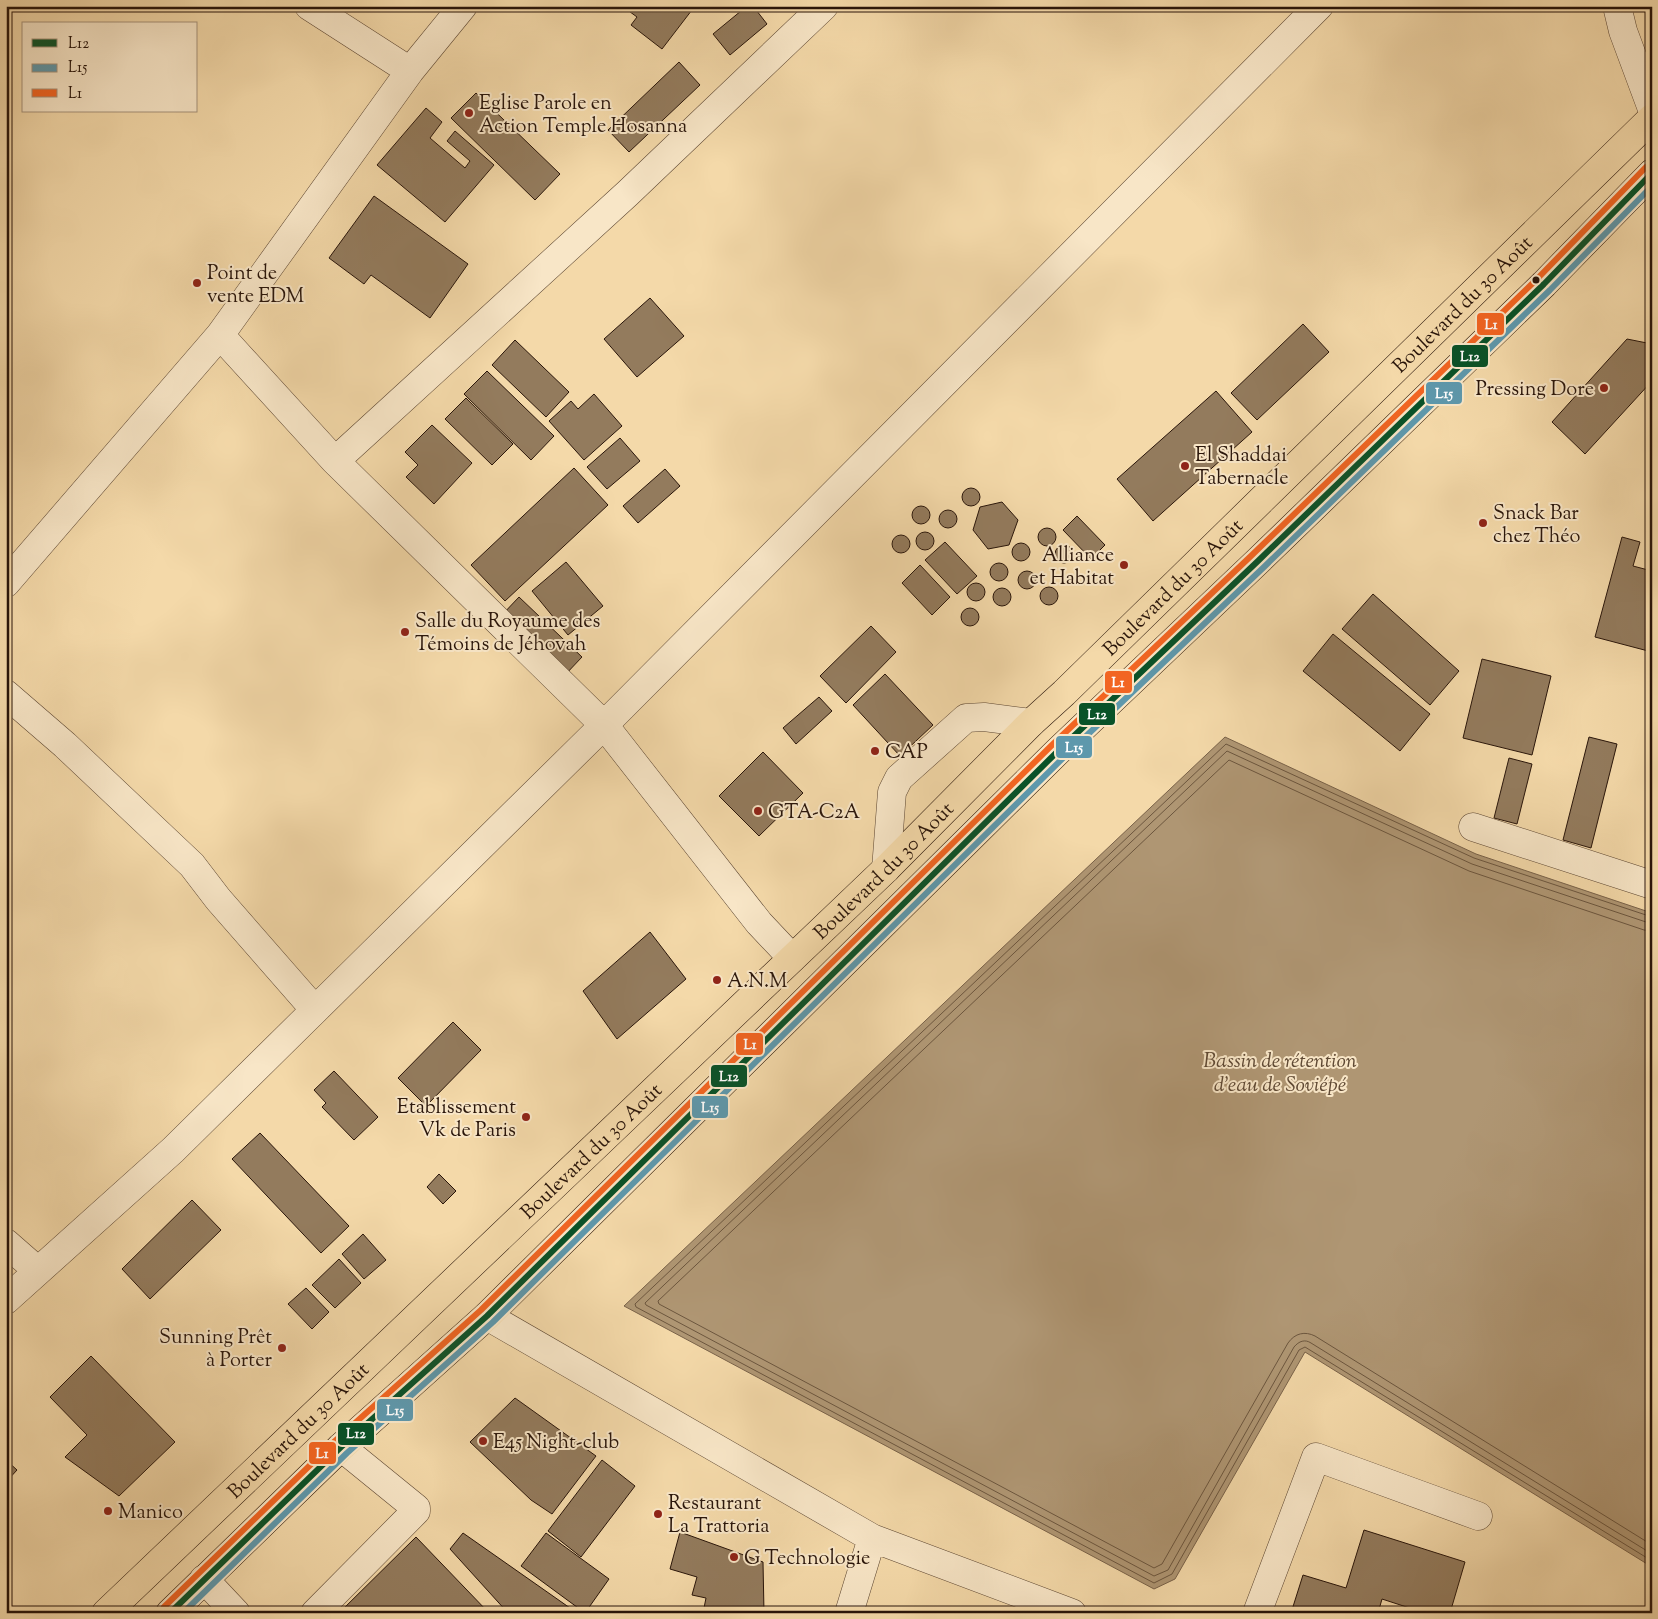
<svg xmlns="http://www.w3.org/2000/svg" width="1658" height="1619" font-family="'Sorts Mill Goudy',serif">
	<rect width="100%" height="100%" fill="#f4d9a9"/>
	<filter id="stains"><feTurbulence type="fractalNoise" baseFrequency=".004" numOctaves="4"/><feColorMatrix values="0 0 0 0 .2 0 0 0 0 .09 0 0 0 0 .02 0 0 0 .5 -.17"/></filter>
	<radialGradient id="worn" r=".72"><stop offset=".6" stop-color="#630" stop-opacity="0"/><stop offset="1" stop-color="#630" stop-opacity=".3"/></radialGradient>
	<path fill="#af9673" stroke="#796249" d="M1225 737 1476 854 1652 913V1567L1305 1352 1175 1579 1154 1589 624 1306Z"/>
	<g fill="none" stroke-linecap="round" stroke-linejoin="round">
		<path stroke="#6c563e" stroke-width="1" d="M1652 917 1474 858 1226 744 635 1304 636 1307 1154 1583 1172 1574 1299 1350 1305 1347 1652 1561
			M1652 924 1472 864 1227 751 645 1303 646 1305 1154 1576 1168 1570 1294 1347C1299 1341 1305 1339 1311 1343L1652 1554
			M1652 931 1644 930 1469 871 1229 760 658 1301 659 1304 1154 1568 1162 1564 1288 1343C1295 1333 1305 1331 1315 1336L1652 1545"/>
	</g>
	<path fill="#937b5d" stroke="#29150a" d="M622 6H695L662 49 631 25 637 17Z
		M747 6H753L767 24 730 55 713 34Z
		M679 62 700 85 629 152 608 130Z
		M476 93 560 174 535 200 451 118Z
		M426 108 442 122 430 138 465 168 470 161 447 141 455 131 494 165 445 222 377 165Z
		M374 196 468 264 430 318 371 275 364 284 329 258Z
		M650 298 684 336 637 377 604 339Z
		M1303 324 1329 352 1257 420 1231 393Z
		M1627 339 1652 344V381L1585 454 1552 422Z
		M515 340 569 392 546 417 492 365Z
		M487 371 554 436 531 460 464 394Z
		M1216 391 1252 432 1153 521 1117 479Z
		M594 394 622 426 584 460 549 421 571 401 578 409Z
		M466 398 513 444 492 465 445 419Z
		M432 425 472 463 434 504 406 477 418 465 405 452Z
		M620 438 640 461 607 489 587 467Z
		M574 468 608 505 505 601 471 565Z
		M665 469 680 486 638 523 623 506Z
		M962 497a9 9 0 1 1 18 0a9 9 0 1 1-18 0Z
		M1002 502 1018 520 1009 545 988 549 973 530 980 507Z
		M912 515a9 9 0 1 1 18 0a9 9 0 1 1-18 0Z
		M939 519a9 9 0 1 1 18 0a9 9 0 1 1-18 0Z
		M1077 516 1105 545 1091 559 1063 530Z
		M1038 537a9 9 0 1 1 18 0a9 9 0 1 1-18 0Z
		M916 541a9 9 0 1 1 18 0a9 9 0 1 1-18 0Z
		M892 544a9 9 0 1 1 18 0a9 9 0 1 1-18 0Z
		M1622 537 1640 542 1633 566 1652 571V652L1595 637Z
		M945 542 977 576 957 594 925 560Z
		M1012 552a9 9 0 1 1 18 0a9 9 0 1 1-18 0Z
		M1055 554a9 9 0 1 1 18 0a9 9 0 1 1-18 0Z
		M566 562 603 606 568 635 532 591Z
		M990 572a9 9 0 1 1 18 0a9 9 0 1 1-18 0Z
		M920 565 950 597 932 615 902 583Z
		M1018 580a9 9 0 1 1 18 0a9 9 0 1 1-18 0Z
		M967 592a9 9 0 1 1 18 0a9 9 0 1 1-18 0Z
		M1040 596a9 9 0 1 1 18 0a9 9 0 1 1-18 0Z
		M993 597a9 9 0 1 1 18 0a9 9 0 1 1-18 0Z
		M1373 594 1459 671 1430 705 1342 629Z
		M519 597 582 657 564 676 501 616Z
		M961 617a9 9 0 1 1 18 0a9 9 0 1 1-18 0Z
		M871 626 896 652 846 703 820 676Z
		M1333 634 1430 714 1400 751 1303 671Z
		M1482 659 1551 676 1532 755 1463 738Z
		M885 674 933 725 900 756 853 705Z
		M819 697 832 711 796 744 783 728Z
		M1589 737 1617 744 1591 848 1563 840Z
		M763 752 803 793 759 836 719 796Z
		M1509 758 1532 764 1517 824 1494 818Z
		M650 932 686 979 617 1039 583 991Z
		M453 1022 481 1050 426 1106 398 1078Z
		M334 1071 378 1117 354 1140 322 1107 326 1103 314 1090Z
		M260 1133 349 1226 321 1253 232 1159Z
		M439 1174 456 1191 443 1204 427 1187Z
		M192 1200 221 1230 150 1299 122 1269Z
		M363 1234 386 1260 364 1279 342 1254Z
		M339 1259 361 1283 335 1308 312 1285Z
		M306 1288 329 1312 312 1329 288 1304Z
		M91 1356 175 1442 119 1496 65 1457 87 1435 50 1397Z
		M515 1398 596 1456 552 1514 531 1500 470 1442Z
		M6 1460 17 1470 6 1482Z
		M602 1460 635 1486 581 1557 548 1531Z
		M1364 1530 1465 1562 1450 1613H1425L1382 1599 1378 1613H1291L1303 1575 1346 1588Z
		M680 1532 763 1562 764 1613 753 1610V1613H703L706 1598 692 1595 697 1577 670 1569Z
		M463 1533 570 1608 566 1613H508L450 1549Z
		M546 1533 609 1579 585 1613 521 1566Z
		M416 1537 489 1613H339Z"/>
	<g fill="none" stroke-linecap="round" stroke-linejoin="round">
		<defs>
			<path id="minor" d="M309 6 410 71
				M1617 6 1623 31 1652 109
				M220 335 335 461 604 725 759 923 792 958
				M335 461 628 193 824 6
				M6 583 220 335 410 71 463 6
				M6 694 65 745 192 865 218 899 315 1010
				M1473 827 1652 885
				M886 869 892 792 899 778 966 718 984 717 1031 723
				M6 1243 38 1271
				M6 1300 173 1150 315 1010 604 725 1319 6
				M487 1316 872 1538 1072 1613
				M204 1579 236 1613
				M315 1613 416 1511V1508L341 1447
				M849 1613 872 1538
				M1257 1613 1316 1457 1478 1516"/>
			<g id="highway">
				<path id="s1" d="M106 1613 886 869 1031 723 1064 693 1652 118"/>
				<path d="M170 1613 341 1447 487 1316 1057 752 1258 561 1544 284 1652 173"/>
			</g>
		</defs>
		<use href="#minor" stroke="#5c4632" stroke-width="29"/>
		<use href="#highway" stroke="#29150a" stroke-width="29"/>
		<use href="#minor" stroke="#f8e6c7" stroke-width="28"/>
		<use href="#highway" stroke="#f4d9a9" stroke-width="28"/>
		<defs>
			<path id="bus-1" d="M170 1613 341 1447 487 1316 1057 752 1258 561 1544 284 1652 173"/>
			<path id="bus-2" d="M183 1613 347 1453 493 1322 1063 758 1264 567 1550 290 1652 186"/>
			<path id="bus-3" d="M164 1607 335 1441 481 1310 1051 746 1252 555 1538 278 1646 167"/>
		</defs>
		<use href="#bus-1" stroke="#f8e6c7" stroke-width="10"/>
		<use href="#bus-2" stroke="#f8e6c7" stroke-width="10"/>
		<use href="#bus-3" stroke="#f8e6c7" stroke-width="10"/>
		<use href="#bus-1" stroke="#095228" stroke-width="6"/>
		<use href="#bus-2" stroke="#5e98ac" stroke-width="6"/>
		<use href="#bus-3" stroke="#f26522" stroke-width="6"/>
	</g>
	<g fill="#8f2418" stroke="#f8e6c7" stroke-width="2">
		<circle cx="469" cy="113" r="5"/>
		<circle cx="197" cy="283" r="5"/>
		<circle cx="1604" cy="388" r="5"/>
		<circle cx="1185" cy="466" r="5"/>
		<circle cx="1483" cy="523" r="5"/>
		<circle cx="1124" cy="565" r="5"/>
		<circle cx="405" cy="632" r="5"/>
		<circle cx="875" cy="751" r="5"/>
		<circle cx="758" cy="811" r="5"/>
		<circle cx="717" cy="980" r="5"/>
		<circle cx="526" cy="1117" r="5"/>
		<circle cx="282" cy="1348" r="5"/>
		<circle cx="483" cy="1441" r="5"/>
		<circle cx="108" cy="1511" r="5"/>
		<circle cx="658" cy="1514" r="5"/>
		<circle cx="734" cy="1557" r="5"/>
	</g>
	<circle fill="#29150a" stroke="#f8e6c7" stroke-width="2" cx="1536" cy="280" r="4.5"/>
	<g text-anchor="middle" stroke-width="4" stroke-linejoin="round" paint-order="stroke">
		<g font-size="20" fill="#29150a" stroke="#f8e6c7" text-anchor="start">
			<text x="479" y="109">Eglise Parole en<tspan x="479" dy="23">Action Temple Hosanna</tspan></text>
			<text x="207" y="279">Point de<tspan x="207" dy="23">vente EDM</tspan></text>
			<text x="1594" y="395" text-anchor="end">Pressing Dore</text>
			<text x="1195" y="461">El Shaddai<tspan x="1195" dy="23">Tabernacle</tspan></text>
			<text x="1493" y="519">Snack Bar<tspan x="1493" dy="23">chez Théo</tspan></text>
			<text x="1114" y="561" text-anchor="end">Alliance<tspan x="1114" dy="23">et Habitat</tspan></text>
			<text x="415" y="627">Salle du Royaume des<tspan x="415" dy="23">Témoins de Jéhovah</tspan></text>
			<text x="885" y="758">CAP</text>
			<text x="768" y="818">GTA-C2A</text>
			<text x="727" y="987">A.N.M</text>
			<text x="516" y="1113" text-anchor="end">Etablissement<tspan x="516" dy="23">Vk de Paris</tspan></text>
			<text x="272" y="1343" text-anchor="end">Sunning Prêt<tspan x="272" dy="23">à Porter</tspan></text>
			<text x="493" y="1448">E45 Night-club</text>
			<text x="668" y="1509">Restaurant<tspan x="668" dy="23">La Trattoria</tspan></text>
			<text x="118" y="1518">Manico</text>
			<text x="744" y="1564">G Technologie</text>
		</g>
		<g font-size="20" fill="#29150a" stroke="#f8e6c7">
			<text dy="7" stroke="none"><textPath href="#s1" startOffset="1885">Boulevard du 30 Août</textPath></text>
			<text dy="7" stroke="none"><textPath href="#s1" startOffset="1480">Boulevard du 30 Août</textPath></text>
			<text dy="7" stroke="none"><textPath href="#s1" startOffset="1075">Boulevard du 30 Août</textPath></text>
			<text dy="7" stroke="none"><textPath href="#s1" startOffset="670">Boulevard du 30 Août</textPath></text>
			<text dy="7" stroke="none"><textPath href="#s1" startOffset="265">Boulevard du 30 Août</textPath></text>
		</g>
		<g font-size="21" font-style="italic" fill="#5f4934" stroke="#f8e6c7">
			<text x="1280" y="1067">Bassin de rétention<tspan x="1280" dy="24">d'eau de Soviépé</tspan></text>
		</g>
	</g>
	<g stroke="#f8e6c7" stroke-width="2">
		<rect x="1476" y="312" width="29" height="24" rx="5" fill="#f26522"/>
		<rect x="1451" y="344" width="38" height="24" rx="5" fill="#095228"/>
		<rect x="1425" y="381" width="38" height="24" rx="5" fill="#5e98ac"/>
		<rect x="1104" y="670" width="29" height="24" rx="5" fill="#f26522"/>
		<rect x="1078" y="702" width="38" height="24" rx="5" fill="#095228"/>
		<rect x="1055" y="735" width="38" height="24" rx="5" fill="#5e98ac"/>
		<rect x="735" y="1032" width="29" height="24" rx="5" fill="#f26522"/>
		<rect x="710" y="1064" width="38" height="24" rx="5" fill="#095228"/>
		<rect x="691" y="1095" width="38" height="24" rx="5" fill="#5e98ac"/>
		<rect x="376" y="1398" width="38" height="24" rx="5" fill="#5e98ac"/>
		<rect x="337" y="1422" width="38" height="24" rx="5" fill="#095228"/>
		<rect x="308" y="1441" width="29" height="24" rx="5" fill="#f26522"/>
	</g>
	<g font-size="14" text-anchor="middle" font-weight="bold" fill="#fff">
		<text x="1491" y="329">L1</text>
		<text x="1470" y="361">L12</text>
		<text x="1444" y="398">L15</text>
		<text x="1118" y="687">L1</text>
		<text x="1097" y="719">L12</text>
		<text x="1074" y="752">L15</text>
		<text x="750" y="1049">L1</text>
		<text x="729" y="1081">L12</text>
		<text x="710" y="1112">L15</text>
		<text x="395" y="1415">L15</text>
		<text x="356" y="1438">L12</text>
		<text x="322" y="1458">L1</text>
	</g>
	<rect width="1658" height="1619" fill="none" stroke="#f4d9a9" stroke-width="25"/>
	<rect x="8" y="8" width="1643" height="1604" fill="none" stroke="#29150a" stroke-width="2.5"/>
	<rect x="12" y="12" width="1633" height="1594" fill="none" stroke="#29150a"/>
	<rect x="22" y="22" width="175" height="90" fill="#f8e6c7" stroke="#a5927b"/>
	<rect x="32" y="39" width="25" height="8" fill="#095228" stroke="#a5927b"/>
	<text x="68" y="48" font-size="15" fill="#29150a">L12</text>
	<rect x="32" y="64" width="25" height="8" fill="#5e98ac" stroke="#a5927b"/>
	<text x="68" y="72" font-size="15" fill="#29150a">L15</text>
	<rect x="32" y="89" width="25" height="8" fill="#f26522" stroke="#a5927b"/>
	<text x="68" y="98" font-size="15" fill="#29150a">L1</text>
	<rect width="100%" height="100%" filter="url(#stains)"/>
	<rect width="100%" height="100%" fill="url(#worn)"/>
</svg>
